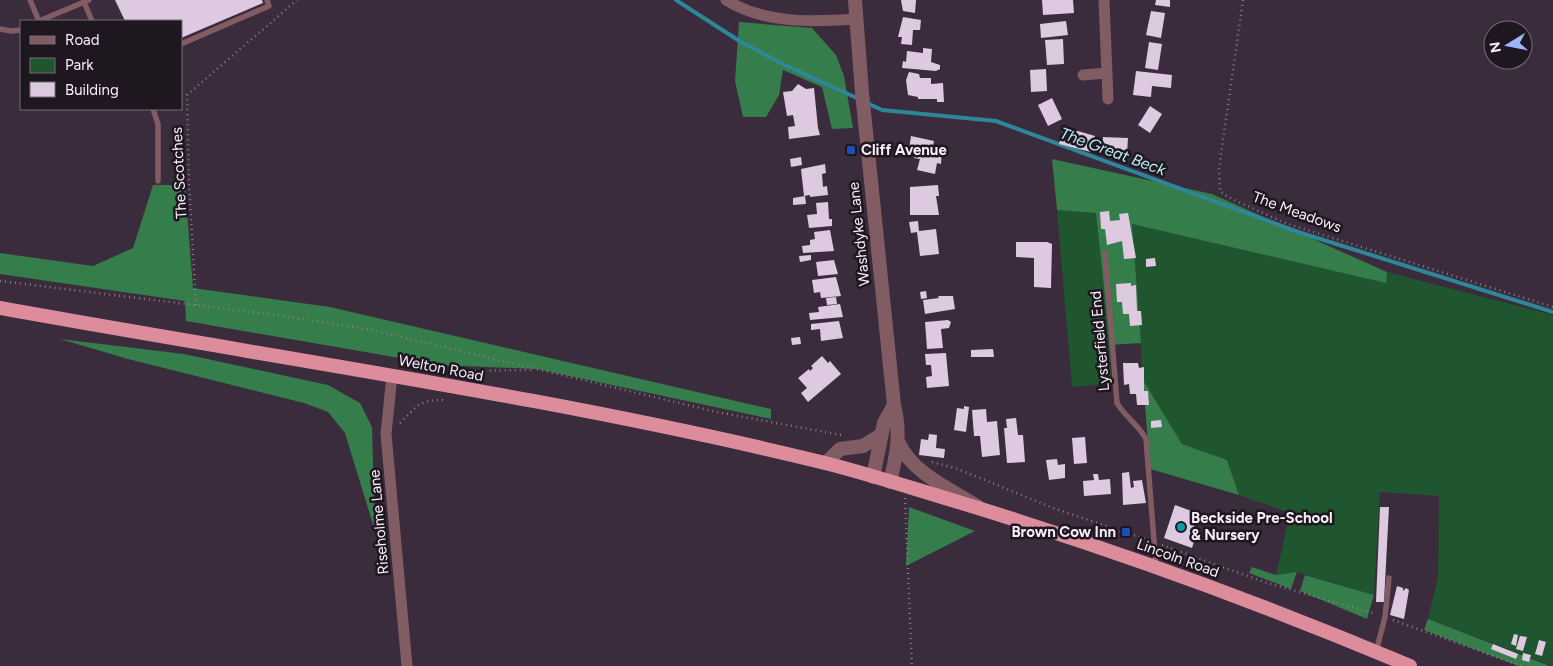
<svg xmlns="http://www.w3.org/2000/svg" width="1553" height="666" font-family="Figtree,sans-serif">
	<rect width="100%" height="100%" fill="#3a2b3d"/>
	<path fill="#1f5630" d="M1057 210 1096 212 1110 345 1111 383 1072 387Z
		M1132 224 1385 282 1387 272 1553 315V666L1428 619 1438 577 1439 496 1380 492 1374 595 1297 572 1276 575 1290 513 1239 495 1227 460 1182 444 1143 380Z"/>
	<path fill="#357d4a" d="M739 22 812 28 836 55 844 76 853 128 832 129 822 87 783 70 779 95 766 117H743L735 81Z
		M1052 159 1212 194 1387 272 1386 283 1132 224 1141 343 1110 345 1096 213 1057 210Z
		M153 185H185L193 288 330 307 771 409V419L537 369 440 365 186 321 185 301 0 274V253L93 266 133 248Z
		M60 339 184 354 328 385 360 403 372 427 375 531 345 433 328 412 304 403 128 359Z
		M1143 380 1182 444 1227 460 1239 495 1150 469Z
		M909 507 975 531 906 566Z
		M1252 567 1276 575 1297 572 1291 589 1249 573Z
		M1305 575 1374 595 1367 619 1300 591Z
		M1428 619 1550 666H1519L1424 630Z"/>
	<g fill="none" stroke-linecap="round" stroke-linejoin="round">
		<path stroke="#2d8798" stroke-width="4" d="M676 0 741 42 785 65 859 99
			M867 103 882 110 996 121 1298 232 1553 312"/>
	</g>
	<path fill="#ddcae0" d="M115 0H262L263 3 181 38V21H125Z
		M901 0H916L915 13 903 11Z
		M1042 0H1073L1074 13 1043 15Z
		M1156 0H1170V7L1155 5Z
		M1151 11 1165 13 1161 38 1146 35Z
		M903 17 921 20 920 30H913L912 45 901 44 902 37H898Z
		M1066 21 1068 35 1041 38 1040 24Z
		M1063 39 1064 64 1047 65 1045 40Z
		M1149 42 1162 44 1158 70 1145 68Z
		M923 48 932 49 931 62 940 65V69L936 71 902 68 903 61 906 62 907 51 923 53Z
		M1046 69 1047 91 1031 92 1030 70Z
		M1136 71 1172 75 1171 88 1152 86 1151 97 1133 95Z
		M909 72 919 74 920 78H931V84L943 83 944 102H937V99H918V97L908 95 906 80Z
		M798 84 806 89 814 88 818 128 820 135 789 139 788 127 795 126 793 115 787 116 783 92 792 91Z
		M1052 98 1062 119 1048 126 1038 105Z
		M1150 106 1162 114 1150 133 1138 125Z
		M1064 127 1095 136 1091 152 1059 144Z
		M911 136 934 141 933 146 942 148 941 164 937 163 935 174 917 170 920 159 914 158 916 150 909 149Z
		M1103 137 1128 138 1127 155 1102 153Z
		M801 157 802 165 791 167 790 159Z
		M825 164 826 173 822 174 823 187 827 186 828 195 810 197V195L804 196 801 169Z
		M938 185 939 196H936L939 215H910V187Z
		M805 196 806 204 793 205V198Z
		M828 202 829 219H832V226L809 228 807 215 817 214 816 203Z
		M1109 211 1110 221 1120 220 1119 214 1128 213 1136 258 1124 259 1122 241 1107 245 1105 229H1101L1100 212Z
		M918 221 919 231 936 229 939 254 920 256 917 232 911 233 909 222Z
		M830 230 834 251 803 253 802 246 810 245V240L815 239 814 232Z
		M1016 242H1047L1052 244 1051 288 1034 287V258L1016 257Z
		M811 255V260L800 262 799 256Z
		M1155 258 1156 266 1146 267V259Z
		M834 260 838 274 818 276 816 262Z
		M836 277 841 296 821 298 820 292 814 293 812 280Z
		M1131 283V286L1136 285 1137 311H1141L1142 325 1130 326 1129 314H1123L1122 302H1117L1116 284Z
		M926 291 927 298 921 299 920 292Z
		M938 296H953L955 309 925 314 923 300 939 298Z
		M836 297 837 304 827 305 826 298Z
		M840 304 843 317 810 320 809 313 819 312 818 307Z
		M948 320 951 322 949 328 941 329 943 348 927 349 925 322Z
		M839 321 843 338 821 341 820 329 811 330V324Z
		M800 337 801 344 792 345 791 338Z
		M993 349 994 357H971V350Z
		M946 353 949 386 927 388 926 377 932 376 931 365H926L925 354Z
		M822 356 828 363 830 361 841 374 808 402 801 393 807 388 798 378 809 369 810 371 813 368 811 366Z
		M1123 363H1138L1139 368 1144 367V391H1148L1149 405H1137L1136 394H1130L1129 384 1124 385Z
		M964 406 969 407 966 432 954 430 957 408 964 409Z
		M986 409 987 422 997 421 1000 455 982 457 980 436H974L972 410Z
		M1016 418 1018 435H1023L1025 462 1007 463 1004 428H1007L1006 419Z
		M1161 420 1162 427 1151 428V421Z
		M929 434 937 435 936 448 945 449 944 458 919 455 921 439 928 440Z
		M1085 437 1087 463 1074 464 1072 438Z
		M1057 459 1058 465 1065 464V478L1049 480 1046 460Z
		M1129 472 1131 488 1134 487 1133 481 1142 480 1146 503 1123 505 1122 473Z
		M1093 474H1098L1099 480 1110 479 1111 494 1084 496 1083 481 1094 480Z
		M1175 505 1197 513 1193 531 1197 532 1192 548 1164 538Z
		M1380 507H1389L1384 602H1376Z
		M1397 586 1403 588V591L1406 588 1409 590 1404 619 1390 615Z
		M1514 634 1518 635 1516 646 1511 644Z
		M1520 636 1527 637 1523 651 1516 649Z
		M1539 640 1546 642 1542 656 1535 654Z
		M1493 644 1518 654 1516 659 1491 649Z
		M1523 653 1531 655 1529 662 1522 660Z"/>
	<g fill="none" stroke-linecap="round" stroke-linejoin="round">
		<path stroke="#897c8b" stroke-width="2.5" stroke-dasharray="1 4" stroke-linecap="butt" d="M1243 0 1219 168 1220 191 1228 197 1285 223 1553 307
			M0 281 283 316 372 330 717 412 841 435
			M196 305 189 183 187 95 297 0
			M451 373 452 371 534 370
			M400 423C416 407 420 399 445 400
			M932 462 955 468 1056 509 1145 539
			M905 498 912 666
			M1162 545 1264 582 1376 614
			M1393 620 1521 666"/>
		<path stroke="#815c63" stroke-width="5.5" d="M30 0 39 21 89 0
			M84 2 92 21
			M0 29 11 31 21 30
			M181 44 269 6 267 0
			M153 109 158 124V181
			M1105 253 1117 403C1125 417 1139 425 1146 439L1156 566
			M1376 652 1385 617 1389 578"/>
		<path stroke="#815c63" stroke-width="11" d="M726 0C765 24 811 22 856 19
			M1104 0 1108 99
			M1083 75 1107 73
			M392 375 386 434 407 666"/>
		<path stroke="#815c63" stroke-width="14" d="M855 0 862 93 894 405C901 432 897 454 890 482
			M899 443C912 473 950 489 977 506
			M826 463 840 449 863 446 881 435
			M873 477 884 423 894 405"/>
		<path stroke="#dd8c9c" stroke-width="14" d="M0 308C274 358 550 396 821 462 866 473 911 488 955 501 1110 548 1261 603 1410 666"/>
	</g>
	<g fill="#1a4fb4" stroke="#1e171f" stroke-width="2">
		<rect x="846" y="145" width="10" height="10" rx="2.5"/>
		<rect x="1121" y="527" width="10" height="10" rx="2.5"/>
	</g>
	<circle fill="#0f9aa8" stroke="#1e171f" stroke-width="2" cx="1181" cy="527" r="5"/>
	<g text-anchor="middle" stroke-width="5" stroke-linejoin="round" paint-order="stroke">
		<g font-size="15" font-weight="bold" fill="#f8eefa" stroke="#1e171f" text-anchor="start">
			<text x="861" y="155">Cliff Avenue</text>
			<text x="1191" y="523">Beckside Pre-School<tspan x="1191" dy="17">&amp; Nursery</tspan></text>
			<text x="1116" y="537" text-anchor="end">Brown Cow Inn</text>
		</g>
		<g font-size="15" fill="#f8eefa" stroke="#1e171f">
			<text transform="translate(179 173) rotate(-93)" y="5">The Scotches</text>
			<text transform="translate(1297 212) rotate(20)" y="5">The Meadows</text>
			<text transform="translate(859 234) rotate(-96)" y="5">Washdyke Lane</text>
			<text transform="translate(1100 341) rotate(-95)" y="5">Lysterfield End</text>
			<text transform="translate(441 368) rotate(11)" y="5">Welton Road</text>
			<text transform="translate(379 522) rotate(-95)" y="5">Riseholme Lane</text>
			<text transform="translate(1178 558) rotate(20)" y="5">Lincoln Road</text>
		</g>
		<g font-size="16" font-style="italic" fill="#b9edf9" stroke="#1e171f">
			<text transform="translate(1113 151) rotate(20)" y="6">The Great Beck</text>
		</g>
	</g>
	<rect x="20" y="20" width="162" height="90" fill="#1e171f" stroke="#756d77"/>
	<rect x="30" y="36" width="25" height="8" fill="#815c63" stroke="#756d77"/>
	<text x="65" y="45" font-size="15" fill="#f8eefa">Road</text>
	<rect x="30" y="58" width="25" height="15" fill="#1f5630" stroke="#756d77"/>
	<text x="65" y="70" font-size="15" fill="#f8eefa">Park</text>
	<rect x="30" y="82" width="25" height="15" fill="#ddcae0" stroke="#756d77"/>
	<text x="65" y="95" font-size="15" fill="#f8eefa">Building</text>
	<g transform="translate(1508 45) rotate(260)"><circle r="24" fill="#1e171f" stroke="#756d77"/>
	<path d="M0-4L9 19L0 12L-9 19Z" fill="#9eb4fd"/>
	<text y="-8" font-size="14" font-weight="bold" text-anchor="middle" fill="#f8eefa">N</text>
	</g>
</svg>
